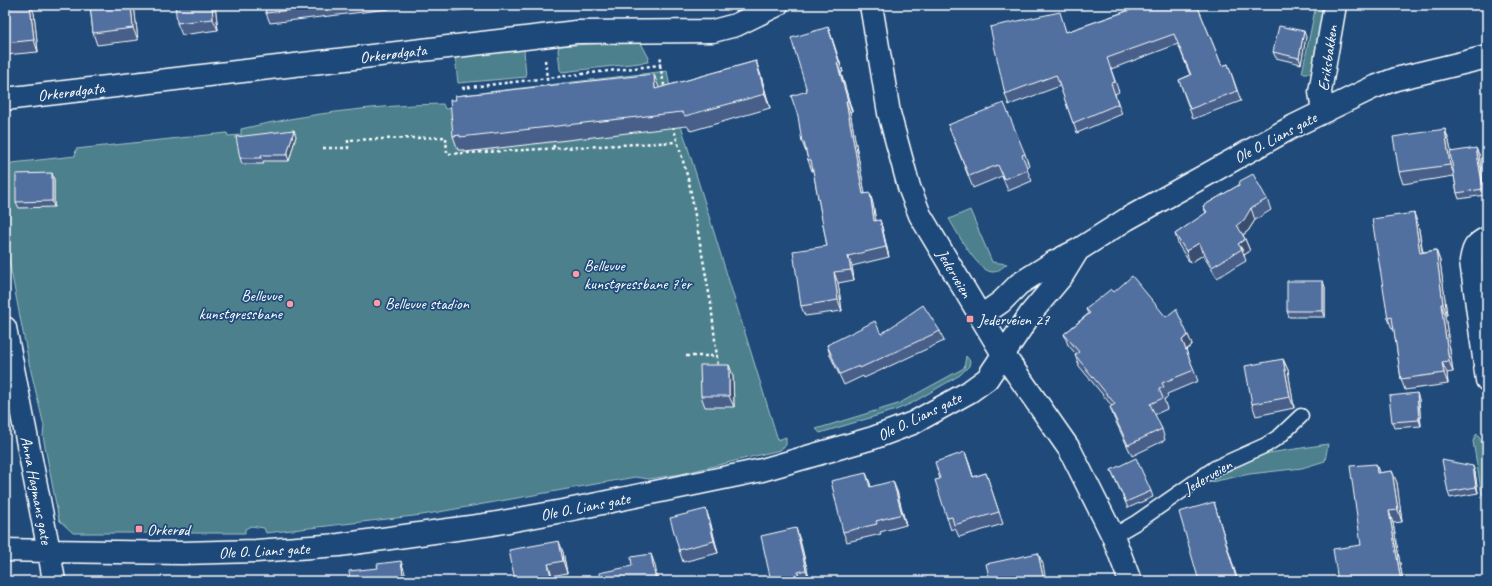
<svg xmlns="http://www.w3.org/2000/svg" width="1492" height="586" font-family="Caveat,sans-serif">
	<rect width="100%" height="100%" fill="#1f4a7a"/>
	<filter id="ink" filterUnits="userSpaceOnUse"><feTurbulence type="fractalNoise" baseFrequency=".025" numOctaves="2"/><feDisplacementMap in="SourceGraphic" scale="8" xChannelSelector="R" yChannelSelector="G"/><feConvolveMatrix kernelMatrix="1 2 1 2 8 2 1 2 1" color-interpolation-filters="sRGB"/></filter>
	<g filter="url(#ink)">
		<path fill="#4c808c" stroke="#a6c0c6" d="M618 5H679L677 7H621Z
			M1316 5H1327L1314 73H1302Z
			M607 43H641L649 58 648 62 562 72 560 70 558 50 559 46Z
			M524 50 526 77 458 83 455 57Z
			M667 71 671 93 778 440 786 437V445L780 450 681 474 649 479 635 477 422 515 266 533 264 528 251 526 245 529V533H73L59 520 43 436 44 426 29 363 5 240V168L12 163 75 156 76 149 227 133 228 136 241 135V129C304 114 378 105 443 104L445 109 454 108 462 95Z
			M970 210 992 262 1007 264C1003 267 998 271 994 272 978 274 956 230 949 219Z
			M966 356 970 361 969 366 960 375 912 403 896 410 820 433 816 429 898 404 964 368Z
			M1477 433 1487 453V494L1482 495 1473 441Z
			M1328 444 1325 461 1302 468 1250 474 1201 484 1221 469 1256 455Z"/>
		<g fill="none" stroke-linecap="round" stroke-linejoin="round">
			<defs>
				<path id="service" d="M1113 536 1137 522 1215 468 1266 445 1280 436 1301 416"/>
				<path id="minor" d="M871 5 889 113 909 187 920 215 1003 354 1070 450 1113 536 1130 581
					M5 99 576 32 713 31 736 25 777 5
					M1323 111 1320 92 1335 5
					M1487 238C1475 244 1473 248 1471 261L1487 380
					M5 550 49 551 54 581"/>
				<path id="tertiary" d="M981 316 1001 302 1019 284 1054 262 1078 250 1127 219 1294 126 1372 88 1396 79 1487 57
					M5 328 49 551 182 553 256 551 339 545 492 524 568 510 762 470 873 438 913 423 969 392 987 379 1031 313 1062 276 1078 250"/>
			</defs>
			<use href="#service" stroke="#fff" stroke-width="17"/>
			<use href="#minor" stroke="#fff" stroke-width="25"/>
			<use href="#tertiary" stroke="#fff" stroke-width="25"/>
			<path stroke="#fff" stroke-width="2.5" stroke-dasharray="3 3" stroke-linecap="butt" d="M545 60 548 88
				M660 65 665 90
				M462 88 660 65 661 56
				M673 126 689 182 711 304 718 367
				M553 139 554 149
				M323 148H348V140L446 137 447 154 677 142
				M686 356H718"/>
			<use href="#service" stroke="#1f4a7a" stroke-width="14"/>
			<use href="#minor" stroke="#1f4a7a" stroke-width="22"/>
			<use href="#tertiary" stroke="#1f4a7a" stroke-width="22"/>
		</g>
		<path fill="#465f89" stroke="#fff" d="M5 5 34 13 38 52 5 55Z
			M90 5H134L138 40 97 45 93 33Z
			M215 5 218 30 182 35 177 23Z
			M265 5H389V9L270 23 266 13Z
			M451 5H472V9L453 11Z
			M1141 5H1197L1222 66 1228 64 1241 101 1193 119 1179 80 1190 75 1178 44 1111 69 1119 92 1115 94 1122 114 1077 133 1060 86 1009 105 1005 94 1063 23 1066 32 1141 6Z
			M828 27 843 72 841 73 852 111 850 112 865 194 870 193 873 204 876 221 880 220 883 231 889 257 852 266 854 280 838 283 842 311 805 316 801 306 827 246 813 170 812 171 808 160 806 152 802 142 807 91Z
			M1306 37 1301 64 1276 58 1273 52Z
			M756 61 761 76 770 108 691 131 687 126 465 152V150H458L453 136 659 88Z
			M948 125 1025 154 1029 166 1026 167 1032 181 1008 191 1002 176 973 188Z
			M1445 129 1449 141 1451 152 1479 154 1485 195 1459 199 1457 193 1454 176 1403 184 1399 172Z
			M296 136 289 161H263L264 164H242L240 158Z
			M54 179V207L19 208 16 202Z
			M1239 185 1267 199 1271 210 1255 220 1248 231 1243 235 1245 239 1250 251 1244 255 1246 261 1217 278 1203 255 1190 263 1179 246 1175 234 1206 213 1203 206Z
			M1418 224 1423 252 1436 250 1440 261 1447 315H1445L1453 372 1447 373 1448 384 1405 390 1401 379 1394 329H1392L1388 318Z
			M1325 287V317H1289L1287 311Z
			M1114 292 1166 317 1188 335 1192 345 1186 350 1198 381 1167 394 1168 397 1164 399 1167 409 1154 415 1162 429 1165 440 1132 456 1114 418 1110 407 1112 406 1079 366 1075 355 1076 354 1068 345 1064 334 1088 314 1086 309Z
			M940 331 944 341 864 378 863 376 844 385 830 355 827 345 881 334Z
			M1283 359 1288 370 1294 408 1256 416 1252 404Z
			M729 365 733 376 734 407H705L701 396Z
			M1419 399 1421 426 1394 428 1392 422Z
			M969 463 973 477 986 473 1003 524 959 537 955 528 951 530 947 518 940 479Z
			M1376 464 1379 473 1392 471 1397 483 1402 522 1393 523 1403 581H1338L1361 545Z
			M1111 470 1151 491 1153 497 1128 508Z
			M1475 472 1478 493 1450 498 1448 492Z
			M866 473 871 487 897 491 906 525 880 532 881 534 847 542 843 532Z
			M710 521 718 553 683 562 679 550Z
			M800 540 810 581H771Z
			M563 552 567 573 552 576 554 581H515Z"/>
		<path fill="#394e6f" stroke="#fff" d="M30 5H31L34 13 38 52 34 40Z
			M131 5H134L138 40 133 28Z
			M212 5H215L218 30 213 19Z
			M828 27 832 38 843 72 839 62Z
			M1304 31 1306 37 1301 64 1299 58Z
			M756 61 761 76 770 108 765 94Z
			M837 63 841 73 852 111 848 101Z
			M654 74 659 88 661 104 655 89Z
			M846 101 850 112 867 205 863 194Z
			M1445 129 1449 141 1455 176 1450 165Z
			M294 130 296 136 289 161 287 155Z
			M1476 148 1479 154 1485 195 1483 189Z
			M52 173 54 179V207L52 201Z
			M870 193 873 204 878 232 874 221Z
			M1251 208 1255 220 1248 231 1241 236 1237 225Z
			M1414 213 1418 224 1424 264 1420 253Z
			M880 220 883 231 889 257 886 247Z
			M1245 239 1250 251 1244 255 1242 249 1238 244Z
			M1199 243 1203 255 1190 263 1186 251Z
			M1436 250 1440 261 1447 315 1443 304Z
			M848 256 852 266 854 280 851 270Z
			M834 272 838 283 842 311 838 300Z
			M1323 281 1325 287V317L1323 311Z
			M1441 304 1445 315 1453 372 1449 361Z
			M1188 335 1192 345 1186 350 1182 340Z
			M1283 359 1288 370 1294 408 1290 397Z
			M1442 362 1447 373 1448 384 1444 373Z
			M729 365 733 376 734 407 729 396Z
			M1417 393 1419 399 1421 426 1419 420Z
			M965 452 969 463 977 489 973 477Z
			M1376 464 1380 475 1377 473Z
			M1473 466 1475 472 1478 493 1476 487Z
			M1392 471 1397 483 1402 522 1398 510Z
			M866 473 870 483 873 497 870 487Z
			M893 481 897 491 906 525 902 514Z
			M1214 502 1217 513 1238 581H1237Z
			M706 509 710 521 718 553 714 541Z
			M1389 511 1393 523 1403 581H1401Z
			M796 528 800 540 810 581 806 570Z
			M559 541 563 552 567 573 563 561Z
			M1038 553 1043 564 1046 581H1044Z
			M651 554 655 565 658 581H656Z
			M401 561 405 573 406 581H404Z
			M548 564 552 576 554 581H552L551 576Z"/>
		<path fill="#516f9f" stroke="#fff" d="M5 5H30L34 40 5 43Z
			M90 5H131L133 28 93 33Z
			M175 5H212L213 19 177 23Z
			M265 5H333L266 13Z
			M1142 5H1197L1222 66 1228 64 1237 91 1190 109 1179 80 1191 75 1174 34 1107 58 1115 82 1111 83 1118 104 1073 123 1056 75 1005 94 990 27 1060 12 1066 32 1142 6Z
			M1279 26 1304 31 1299 58 1273 52Z
			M828 27 839 62 837 63 848 101H846L863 194 870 193 874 221 880 220 886 247 848 256 851 270 834 272 838 300 801 306 793 251 827 246 811 160H808L804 142H802L798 116 791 96 807 91 791 38Z
			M756 61 765 94 685 116 682 112 460 137V135L453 136 450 100H456L455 96 654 74 655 89Z
			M1004 103 1025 154 1022 155 1028 170 1004 179 998 165 969 176 948 125Z
			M1445 129 1450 165 1399 172 1393 137Z
			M294 130 287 155H261L262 158H240L236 137Z
			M1476 148 1483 189 1457 193 1450 152Z
			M52 173V201L16 202V174Z
			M1253 174 1267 199 1251 208 1244 220 1237 225 1245 239 1238 244 1242 249 1212 267 1199 243 1186 251 1175 234 1207 212 1203 206 1239 185 1240 181Z
			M1414 213 1420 253 1436 250 1443 304H1441L1449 361 1442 362 1444 373 1401 379 1392 317 1388 318 1372 219Z
			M1485 266H1487V281Z
			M1132 276 1166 317 1176 309 1188 335 1182 340 1194 370 1162 383 1164 387 1159 389 1163 398 1150 404 1162 429 1128 445 1110 407 1115 404 1075 355 1079 352 1064 334 1090 313 1086 309 1111 289 1114 292Z
			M1287 281H1323V311H1287Z
			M923 305 940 331 860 368 859 366 840 374 827 345 875 321 881 334Z
			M1283 359 1290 397 1252 404 1245 366Z
			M700 365H729V396H701Z
			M1417 393 1419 420 1392 422 1389 396Z
			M965 452 973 477 986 473 999 512 954 525 952 517 947 518 935 480 940 479 935 462Z
			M1136 458 1151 491 1126 502 1111 470Z
			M1442 460 1473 466 1476 487 1448 492Z
			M1376 464 1377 473 1392 471 1398 510 1389 511 1401 581H1364V578L1345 581H1338L1333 549 1361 545 1350 466Z
			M866 473 870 487 893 481 902 514 876 521 877 524 843 532 831 481Z
			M1214 502 1237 581H1199L1179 512Z
			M706 509 714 541 679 550 670 518Z
			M796 528 806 570 798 572 800 580 796 581H771L761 536Z
			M559 541 563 561 548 564 551 576 526 581H515L509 550Z
			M1038 553 1044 581H990L986 564Z
			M651 554 656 581H600L599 573 632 566 631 557Z
			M401 561 404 581H350L349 571 378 568 377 564Z
			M220 579V581H184Z"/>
	</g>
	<g fill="#ff9aa2" stroke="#1f4a7a" stroke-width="1.5">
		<circle cx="576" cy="274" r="4"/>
		<circle cx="377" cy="303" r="4"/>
		<circle cx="290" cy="304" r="4"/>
		<rect x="966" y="315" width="8" height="8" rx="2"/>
		<rect x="135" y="525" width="8" height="8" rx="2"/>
	</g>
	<g text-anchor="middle" stroke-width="3.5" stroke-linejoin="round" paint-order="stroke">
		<g font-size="16" fill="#fff" stroke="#1f4a7a">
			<text transform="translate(393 53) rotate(-7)" y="6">Orkerødgata</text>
			<text transform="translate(1327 58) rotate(-82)" y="6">Eriksbakken</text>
			<text transform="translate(71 91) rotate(-7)" y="6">Orkerødgata</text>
			<text transform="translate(1275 137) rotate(-28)" y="6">Ole O. Lians gate</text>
			<text transform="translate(955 273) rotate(59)" y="6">Jederveien</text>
			<text transform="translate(919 416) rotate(-26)" y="6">Ole O. Lians gate</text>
			<text transform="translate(1207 476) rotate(-31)" y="6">Jederveien</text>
			<text transform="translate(37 490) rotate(79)" y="6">Anna Hagmans gate</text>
			<text transform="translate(585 506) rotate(-11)" y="6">Ole O. Lians gate</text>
			<text transform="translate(264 550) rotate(-3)" y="6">Ole O. Lians gate</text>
		</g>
		<g font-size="16" fill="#fff" stroke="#1f4a7a" text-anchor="start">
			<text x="584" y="271">Bellevue<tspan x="584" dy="18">kunstgressbane 7'er</tspan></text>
			<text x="282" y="301" text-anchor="end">Bellevue<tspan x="282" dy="18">kunstgressbane</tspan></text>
			<text x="385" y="309">Bellevue stadion</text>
			<text x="978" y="325">Jederveien 27</text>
			<text x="147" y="535">Orkerød</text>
		</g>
	</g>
	<rect width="1492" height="586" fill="none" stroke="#1f4a7a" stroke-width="20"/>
	<rect x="10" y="10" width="1472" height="566" fill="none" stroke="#fff" stroke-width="1.5" filter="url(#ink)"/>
</svg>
